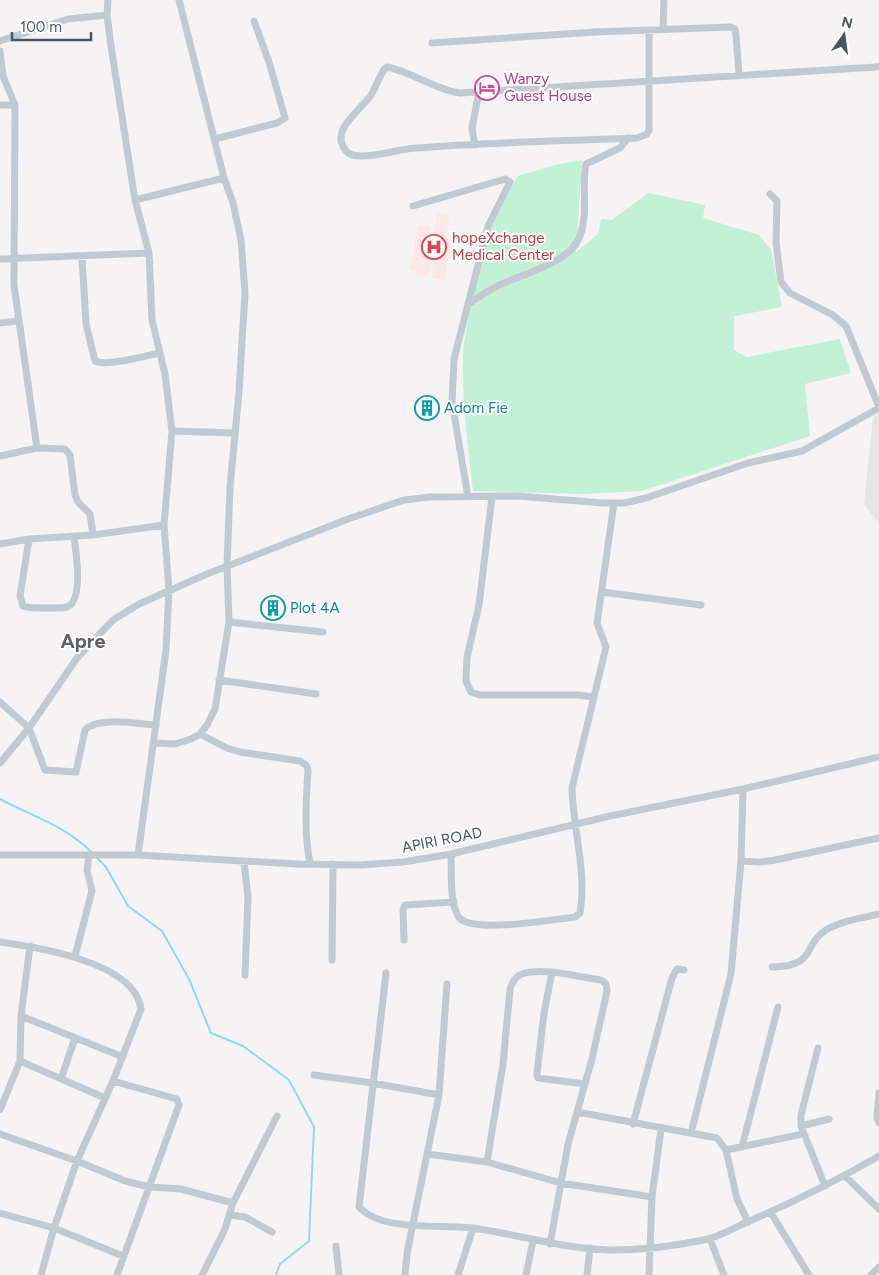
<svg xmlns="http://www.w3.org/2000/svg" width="879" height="1275" font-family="Figtree,sans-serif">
	<rect width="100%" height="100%" fill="#f5f3f3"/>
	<path fill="#e6e4e5" d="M879 414V523L864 504 873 417Z"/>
	<path fill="#fce8e6" d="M437 213 449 216 446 238 454 240 452 258 448 257 445 280 432 278 436 254 432 253 429 274 427 273 426 278 415 275V271L410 270 418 225 431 228 430 238 433 239Z"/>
	<path fill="#c3f1d5" d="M582 160 576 252 598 234 601 219 612 220 648 193 705 205 703 218 759 235 771 250 782 307 734 316V350L747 357 840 339 851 373 805 384 810 436 642 491 584 494 473 491C468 446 462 402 463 357 463 343 467 329 469 315 478 259 487 225 518 176L558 164Z"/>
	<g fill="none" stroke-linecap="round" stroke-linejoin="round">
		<path stroke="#90daee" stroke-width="2" d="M0 799C31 816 67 826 92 853
			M97 858 106 867 128 906 162 931 189 979 211 1033 243 1046 289 1080 314 1127 309 1241 280 1264 276 1275"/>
		<path stroke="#c1cad2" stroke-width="7" d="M108 0 107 15 111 46 135 200 149 253 152 320 165 374 172 431 164 525 169 590 166 650 138 855
			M663 29 664 0
			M649 30V130L647 134 637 138C563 141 490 142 416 148 397 149 372 159 352 155 349 154 346 151 344 148 331 129 362 109 371 95 376 88 381 70 387 67 413 72 435 90 460 93L876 67 879 66
			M0 41 68 19 107 15
			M432 43 595 32 730 27 735 29 736 35 739 75
			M0 51 3 76 15 105 14 285 37 448
			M0 105H15
			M215 139 277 123 285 118 269 62 254 21
			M475 145 472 128 479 92
			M770 194 777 201 776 242 781 282 790 293 833 315 846 326 879 407
			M135 200 224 178
			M413 206 505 179 510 182 488 226 454 359 452 402 468 497
			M82 257 86 324 95 361C107 367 145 356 160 353
			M0 259 149 253
			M468 304C479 297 491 288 504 283 526 273 571 262 580 236 589 211 581 187 586 164L620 148 628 138
			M0 323 18 321
			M172 431 235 433
			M0 456 37 448 65 449 70 455 75 495 78 502 90 514 93 535
			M492 497 479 605 467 657 466 681 471 692 480 695H578L593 697
			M29 539 20 596 23 606C31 609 41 608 50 608 56 608 64 609 69 606 83 597 76 551 74 537
			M0 544 29 539 93 535 164 525
			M602 592 701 605
			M229 622 323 632
			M219 680 316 694
			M0 702 29 728 45 770 76 772 85 730C97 716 139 724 156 725
			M200 734 227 748 240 752 300 761 306 765 308 770C306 802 304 832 310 864
			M155 743 175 744 191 739 200 734 207 725 215 709 229 622 227 566 230 487 239 392 245 293 241 240 233 203 224 178 179 0
			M0 763 29 728 77 658 113 620 139 604 207 574 348 519 404 500 430 497 518 496 603 503H624L646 498 748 463 802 451 879 408
			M451 854C452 872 449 899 458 916 468 935 555 919 575 917L580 913C587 871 573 830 572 788L606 647 597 623 614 503
			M0 855H138L298 864 359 865 403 862 451 854 610 816 743 789 879 757
			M741 861 760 862 775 860 879 838
			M244 862 248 897 245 975
			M404 940 403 910 405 905 454 902
			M0 942C36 947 135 962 141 1009L113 1081 77 1161 54 1228 41 1275
			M75 956 92 891 87 870 89 855
			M332 960 333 864
			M772 967C818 966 802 945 826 930 841 921 862 918 879 914
			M552 972 544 1013 537 1074 538 1078 585 1084
			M386 973 359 1207C382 1232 440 1224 472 1228 518 1234 563 1249 610 1250 642 1250 677 1246 708 1239 721 1236 734 1228 747 1222 792 1203 836 1181 879 1156
			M21 1016 123 1057
			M818 1048 801 1115V1126L825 1186
			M20 1061 105 1098
			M314 1075 373 1083 439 1095
			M61 1079 75 1038
			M113 1081 177 1099 179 1105 117 1275
			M879 1093 877 1118 879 1123
			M0 1110 20 1061 21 1016 30 946
			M577 1112 717 1138 726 1150 737 1199 748 1222
			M633 1124 672 978 677 969 684 970
			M801 1126 829 1119
			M691 1133 731 974 741 861 743 789
			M0 1134 77 1161 125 1181 150 1187 181 1189 233 1203
			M742 1147 778 1007
			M726 1150 803 1134
			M427 1154 487 1162 561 1183 652 1197
			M487 1162 503 1064 510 989C512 983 515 976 522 974 544 967 578 977 601 980L606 984 607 991 592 1059 568 1144 550 1244
			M845 1176 879 1209
			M0 1213 54 1228 123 1256
			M771 1213 809 1275
			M229 1215 245 1217 272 1232
			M710 1239 724 1275
			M336 1246 339 1275
			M202 1275 225 1229 233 1203 277 1116
			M405 1275 407 1253 439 1095 447 984
			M458 1275 473 1228
			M526 1275 533 1241
			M587 1275 590 1248
			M649 1275 652 1197 661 1129
			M871 1275 879 1267"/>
	</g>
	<defs>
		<symbol id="hotel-ring" viewBox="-11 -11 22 22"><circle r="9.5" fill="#fff" stroke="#d1479c" stroke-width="1.5"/><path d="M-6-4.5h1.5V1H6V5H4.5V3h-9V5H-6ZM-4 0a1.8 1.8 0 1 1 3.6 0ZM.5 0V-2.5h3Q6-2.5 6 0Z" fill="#d1479c"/></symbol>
		<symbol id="hospital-ring" viewBox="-11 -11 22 22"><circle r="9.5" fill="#fff" stroke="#e0444e" stroke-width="1.5"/><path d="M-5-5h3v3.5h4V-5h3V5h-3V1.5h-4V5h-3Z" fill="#e0444e"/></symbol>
		<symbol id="building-ring" viewBox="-11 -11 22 22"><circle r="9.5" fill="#fff" stroke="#0f9aa8" stroke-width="1.5"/><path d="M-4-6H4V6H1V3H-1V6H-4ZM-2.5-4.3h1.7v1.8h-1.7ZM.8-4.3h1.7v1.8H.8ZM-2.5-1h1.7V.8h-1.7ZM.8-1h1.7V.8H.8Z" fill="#0f9aa8"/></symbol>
	</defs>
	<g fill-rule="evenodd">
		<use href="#hotel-ring" x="473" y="74" width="28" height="28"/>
		<use href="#hospital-ring" x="420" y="233" width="28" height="28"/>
		<use href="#building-ring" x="413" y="394" width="28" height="28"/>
		<use href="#building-ring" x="259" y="594" width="28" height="28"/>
	</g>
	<g text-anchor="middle" stroke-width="4" stroke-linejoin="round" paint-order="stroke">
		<g font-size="15" fill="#b23c85" stroke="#fff" text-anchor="start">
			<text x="504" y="84">Wanzy<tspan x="504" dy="17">Guest House</tspan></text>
		</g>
		<g font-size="15" fill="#be3a42" stroke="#fff" text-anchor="start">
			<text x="452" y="243">hopeXchange<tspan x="452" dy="17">Medical Center</tspan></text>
		</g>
		<g font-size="15" fill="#0d838f" stroke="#fff" text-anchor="start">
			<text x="444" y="413">Adom Fie</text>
			<text x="290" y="613">Plot 4A</text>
		</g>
		<g font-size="15" fill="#4a5661" stroke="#fff">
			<text transform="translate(442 840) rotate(-11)" y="5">APIRI ROAD</text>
		</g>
		<g font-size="20" font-weight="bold" fill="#5f6368" stroke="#fff">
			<text x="83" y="648">Apre</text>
		</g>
	</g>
	<g transform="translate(844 35) rotate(14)" stroke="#ffffff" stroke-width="4" paint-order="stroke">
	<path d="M0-4L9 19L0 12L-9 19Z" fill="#4a5661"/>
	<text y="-8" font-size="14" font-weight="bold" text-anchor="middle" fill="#4a5661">N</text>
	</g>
	<path d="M12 32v8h79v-8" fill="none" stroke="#4a5661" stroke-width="2.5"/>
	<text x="20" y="32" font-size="15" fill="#4a5661" stroke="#ffffff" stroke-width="4" paint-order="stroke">100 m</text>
</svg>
